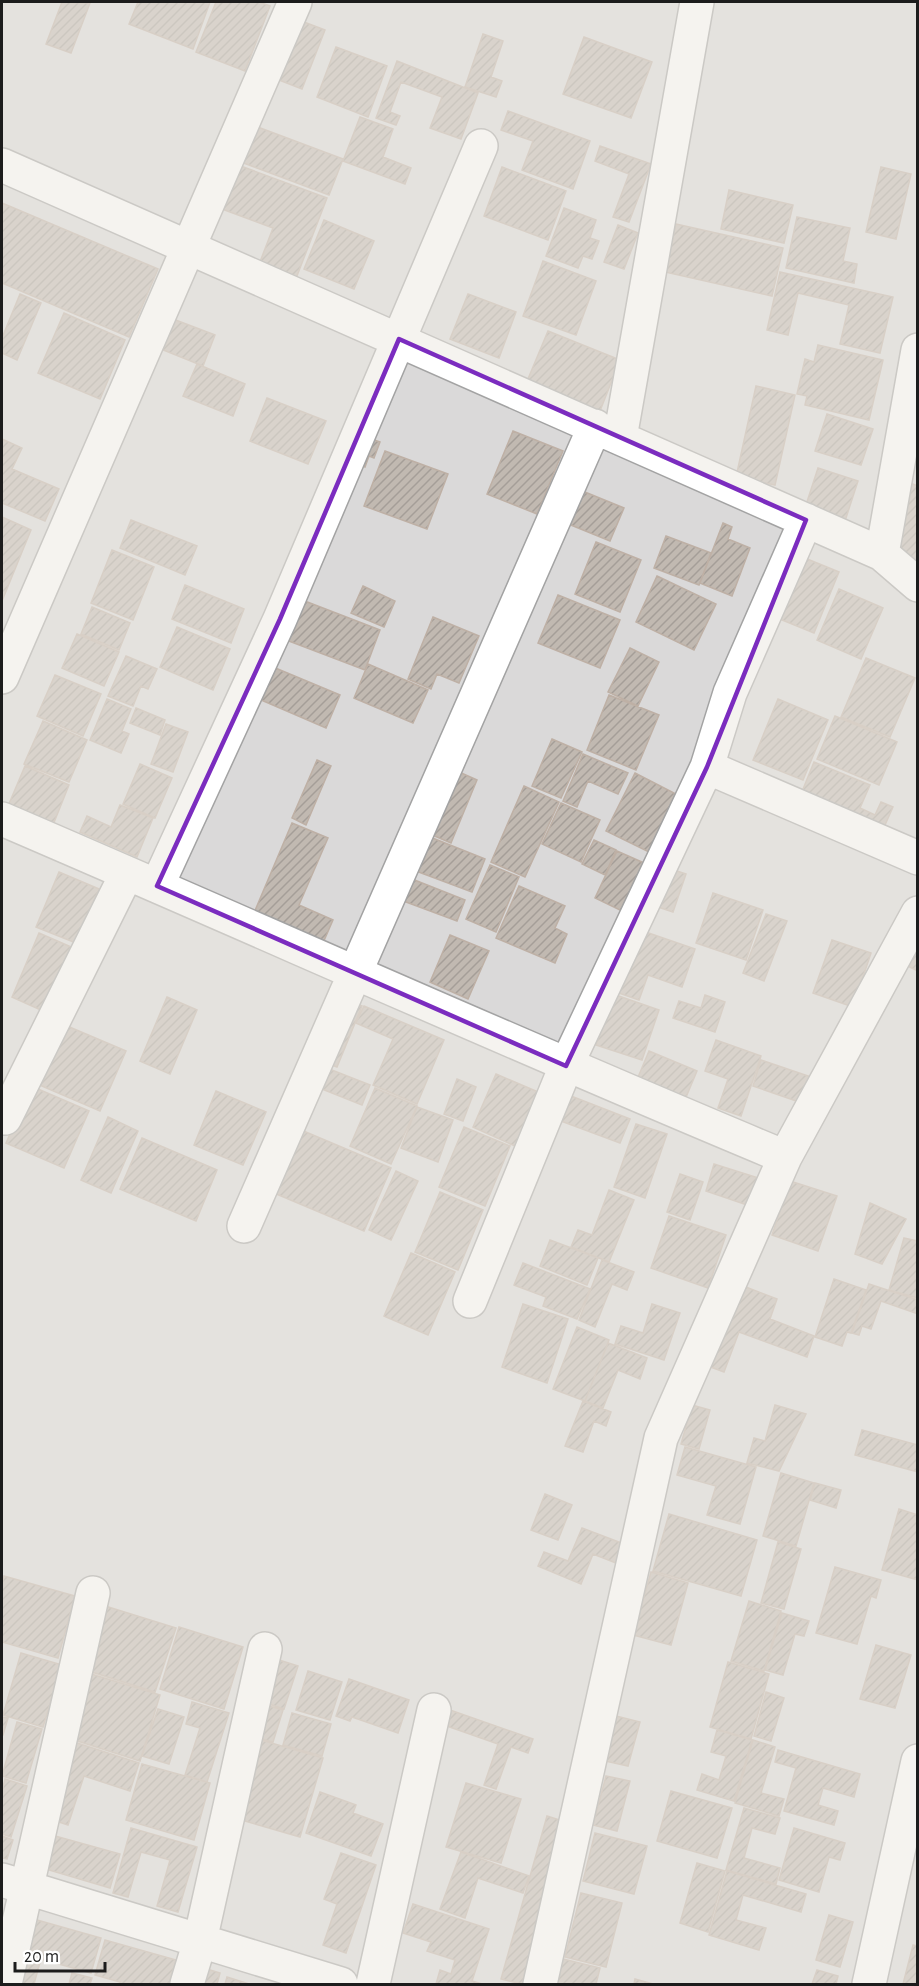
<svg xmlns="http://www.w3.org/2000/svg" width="919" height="1986" font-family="'Alegreya Sans',sans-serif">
	<defs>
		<pattern id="building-hatch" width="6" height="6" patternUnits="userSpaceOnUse" patternTransform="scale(1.5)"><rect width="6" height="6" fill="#c1b9b1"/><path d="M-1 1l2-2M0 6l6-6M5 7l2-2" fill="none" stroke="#a59e98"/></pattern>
	</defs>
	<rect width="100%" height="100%" fill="#ede9e2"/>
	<path fill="#dad9d9" d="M2 2H917V1984H2Z"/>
	<path fill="url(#building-hatch)" stroke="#beb0a5" stroke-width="1.5" d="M62 2 90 3 71 53 46 44Z
		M138 2H210L193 49 129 24Z
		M216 2H259L270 6 245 71 196 52Z
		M296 19 325 30 302 89 274 78Z
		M483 34 503 41 491 77 502 81 496 97 465 87Z
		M584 37 652 62 631 118 563 94Z
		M336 47 387 66 368 117 317 97Z
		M397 61 478 93 461 139 430 128 442 97 401 82 390 112 400 116 396 125 376 118Z
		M508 111 590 141 573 189 522 170 533 141 501 130Z
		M360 117 393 129 383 157 411 168 405 184 343 161Z
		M255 126 343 159 329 195 241 162Z
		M600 146 651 164 629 222 613 217 629 174 595 161Z
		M238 165 327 198 295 281 258 267 273 228 222 209Z
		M502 167 566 191 548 240 484 216Z
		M881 167 911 174 896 239 866 232Z
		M729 190 793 205 784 243 721 229Z
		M2 203 158 269 129 337 2 283Z
		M564 208 596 220 590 238 599 241 592 259 583 256 578 268 546 256Z
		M797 217 850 228 843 261 857 264 854 283 786 268Z
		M324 220 374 241 354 289 304 269Z
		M676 224 783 248 772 296 665 272Z
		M618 225 638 233 624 269 604 262Z
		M543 261 596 281 576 335 523 316Z
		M780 272 893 297 880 353 840 344 849 305 798 293 788 335 767 330Z
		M20 294 41 303 17 360 2 353V338Z
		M468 294 516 312 499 358 450 339Z
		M64 313 125 340 100 399 38 373Z
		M173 319 215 335 203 366 161 349Z
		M548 331 620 360 598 416 525 386Z
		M818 345 883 360 869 420 805 405 807 396 797 394 805 359 814 362Z
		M197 364 245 384 233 416 183 396Z
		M756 386 795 395 775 485 736 477Z
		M267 398 326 421 308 464 250 441Z
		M827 414 873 429 861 465 815 451Z
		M513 431 563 451 537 514 487 494Z
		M360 435 380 442 374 458 369 456 365 467 350 462Z
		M2 439 22 448 12 469 59 489 45 521 2 503Z
		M385 451 448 474 427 529 364 506Z
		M818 468 858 481 844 524 804 511Z
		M910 483 918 486V562L884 549Z
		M580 490 624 508 610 541 566 523Z
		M2 517 31 530 2 601Z
		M131 520 197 546 185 575 120 548Z
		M723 523 732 527 728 539 750 548 732 596 700 583Z
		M666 536 711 553 699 585 654 568Z
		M596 542 641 560 620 612 575 594Z
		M112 550 154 567 133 620 91 603Z
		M795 554 839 572 814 633 770 615Z
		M657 576 716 604 694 650 636 622Z
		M185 585 244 609 231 643 172 619Z
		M363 586 395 601 384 627 351 613Z
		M839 589 883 608 861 659 817 640Z
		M558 595 620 620 600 668 538 643Z
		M297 598 380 630 365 670 281 638Z
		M92 607 130 623 119 650 81 634Z
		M433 617 479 636 459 683 437 674 431 689 408 679Z
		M177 627 230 649 213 690 160 667Z
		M77 634 119 652 104 686 62 668Z
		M630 648 659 662 638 706 608 692Z
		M126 656 157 669 148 689 141 686 133 706 108 696Z
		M866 658 915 678 890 737 841 717Z
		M368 664 428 690 413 723 354 698Z
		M273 667 340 695 326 728 259 699Z
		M55 675 101 694 83 736 37 716Z
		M609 695 659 715 636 770 587 750Z
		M107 699 131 709 122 731 129 734 121 753 90 740Z
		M778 699 828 720 803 780 753 760Z
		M136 708 165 720 160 735 130 723Z
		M835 716 897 742 879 785 817 759Z
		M43 721 87 740 69 782 24 764Z
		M166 724 188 732 173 772 151 764Z
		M552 739 582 752 561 798 532 786Z
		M583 754 628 773 618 794 588 781 577 807 563 801Z
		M317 760 331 766 306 825 292 818Z
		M814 762 870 785 860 808 875 815 881 802 893 807 881 834 799 799Z
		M140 764 172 778 155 818 123 804Z
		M25 766 69 785 53 825 8 806Z
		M450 768 477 780 451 843 423 831Z
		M635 773 678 795 649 852 606 831Z
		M524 786 559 802 525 877 491 862Z
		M561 803 600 820 581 862 542 844Z
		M120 805 153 818 137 857 80 832 87 816 111 827Z
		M292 823 328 838 299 905 333 920 323 943 254 913Z
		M430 837 485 859 472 892 416 871Z
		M594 840 616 850 605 875 582 864Z
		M617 851 644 863 622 911 595 898Z
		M490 865 519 877 496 932 466 919Z
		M668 868 686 874 673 912 655 906Z
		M59 872 99 889 76 943 36 927Z
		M407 877 465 900 457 921 398 899Z
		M519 886 565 906 555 928 567 934 555 963 496 938Z
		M713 893 763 910 746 960 696 943Z
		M766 914 787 921 764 981 743 973Z
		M918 928V971L901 963Z
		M637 929 695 949 682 987 648 975 639 1000 616 992Z
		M39 933 71 947 43 1011 12 997Z
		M450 935 489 951 468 999 430 982Z
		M832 940 871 953 853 1007 813 993Z
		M613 994 659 1010 642 1060 596 1045Z
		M705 995 725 1002 715 1032 673 1018 679 1001 701 1008Z
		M167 997 197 1010 170 1074 140 1061Z
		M346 999 362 1006 337 1067 321 1061Z
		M364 1006 444 1040 417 1104 373 1085 393 1039 356 1023Z
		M60 1023 126 1051 100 1111 35 1083Z
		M716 1040 761 1056 741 1116 718 1108 728 1079 705 1071Z
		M649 1051 697 1071 684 1102 636 1082Z
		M761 1060 814 1078 805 1104 753 1086Z
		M319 1065 370 1085 362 1105 312 1085Z
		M496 1074 538 1092 515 1146 473 1127Z
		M457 1079 476 1087 463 1121 444 1114Z
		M31 1086 89 1111 64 1168 6 1143Z
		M375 1088 417 1106 391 1164 350 1146Z
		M216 1091 266 1112 243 1165 194 1145Z
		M571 1096 630 1119 620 1143 561 1121Z
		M417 1107 453 1120 438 1162 401 1148Z
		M108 1117 138 1131 111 1193 81 1180Z
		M636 1124 667 1134 645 1198 614 1187Z
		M294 1127 391 1168 364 1231 267 1190Z
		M464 1127 510 1146 485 1206 439 1187Z
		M142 1138 217 1170 196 1221 120 1189Z
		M714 1164 765 1180 756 1208 706 1191Z
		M396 1171 418 1181 391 1240 369 1230Z
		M680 1174 703 1182 690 1220 667 1212Z
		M790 1181 837 1196 818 1251 772 1235Z
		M609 1190 634 1200 609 1262 571 1247 578 1230 592 1235Z
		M440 1192 483 1210 458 1270 415 1252Z
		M870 1203 906 1219 882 1264 855 1254Z
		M669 1216 726 1235 708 1288 651 1268Z
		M904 1238 918 1241V1298L889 1290Z
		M550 1240 598 1258 587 1285 540 1266Z
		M411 1253 455 1272 428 1335 384 1316Z
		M602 1260 634 1272 627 1290 612 1284 595 1327 579 1320Z
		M523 1263 590 1289 577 1319 543 1306 546 1297 514 1285Z
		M834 1279 866 1290 851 1333 847 1332 842 1346 815 1337Z
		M738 1284 777 1299 770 1319 814 1336 807 1357 739 1332 724 1372 708 1366Z
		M869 1284 918 1300V1314L881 1301 871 1329 862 1326 859 1335 852 1333Z
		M523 1304 568 1319 547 1383 502 1367Z
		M652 1304 680 1313 664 1360 615 1344 621 1326 643 1333Z
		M577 1327 609 1340 585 1401 553 1389Z
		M608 1343 647 1358 640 1379 618 1370 603 1408 585 1401Z
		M583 1401 611 1412 606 1426 594 1421 583 1452 565 1446Z
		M692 1405 710 1410 699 1449 681 1444Z
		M775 1405 806 1414 779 1471 747 1463 754 1438 765 1441Z
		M862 1430 918 1445V1472L855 1455Z
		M685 1447 756 1467 740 1524 707 1515 716 1486 677 1475Z
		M781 1473 814 1483 796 1546 763 1536Z
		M815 1483 841 1490 836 1508 810 1500Z
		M545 1494 572 1505 558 1540 531 1530Z
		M899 1509 918 1515V1580L882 1570Z
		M669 1514 757 1540 741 1596 653 1571Z
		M582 1528 624 1544 616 1563 593 1554 581 1584 538 1566 544 1552 568 1561Z
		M778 1542 801 1549 784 1609 761 1603Z
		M835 1567 881 1580 876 1598 871 1596 857 1644 816 1633Z
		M651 1572 688 1583 671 1645 633 1635Z
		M4 1576 75 1596 58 1658 2 1642V1585Z
		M749 1601 781 1611 764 1671 731 1661Z
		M102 1605 176 1628 155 1692 82 1669Z
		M782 1613 809 1621 804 1636 795 1634 783 1675 765 1670Z
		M179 1627 243 1647 224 1709 160 1689Z
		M876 1645 911 1655 895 1708 860 1699Z
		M21 1653 62 1665 43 1727 3 1715Z
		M276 1659 298 1666 284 1709 263 1702Z
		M728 1662 769 1674 751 1739 710 1727Z
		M308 1671 342 1682 330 1720 296 1710Z
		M88 1673 160 1695 140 1761 68 1738Z
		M349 1679 409 1700 398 1733 352 1717 350 1721 336 1716Z
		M766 1692 784 1698 771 1741 754 1736Z
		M192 1702 229 1713 207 1782 185 1775 200 1728 186 1724Z
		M259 1703 283 1710 273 1742 250 1736Z
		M158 1709 184 1717 169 1764 142 1756Z
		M450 1710 533 1739 528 1753 511 1747 496 1789 484 1785 498 1744 444 1725Z
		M292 1713 331 1724 322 1756 283 1745Z
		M616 1716 640 1722 628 1766 605 1761Z
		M2 1717 8 1718 3 1735H2Z
		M17 1722 42 1729 26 1783 2 1776Z
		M717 1730 752 1740 734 1801 697 1790 702 1774 719 1780 726 1756 711 1752Z
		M254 1738 323 1758 300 1837 231 1817Z
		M753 1740 775 1747 761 1793 784 1799 779 1816 735 1803Z
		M71 1741 139 1763 130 1791 84 1776 68 1825 47 1818Z
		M778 1750 860 1774 854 1797 823 1788 818 1805 838 1811 834 1825 784 1811 796 1768 775 1762Z
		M142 1764 210 1783 194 1840 126 1820Z
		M606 1776 630 1781 617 1831 593 1825Z
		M5 1779 27 1786 11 1837 2 1834V1791Z
		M466 1783 521 1799 501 1863 446 1847Z
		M671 1791 732 1808 717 1858 657 1841Z
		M320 1792 356 1805 353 1813 383 1824 371 1856 306 1833Z
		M744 1808 780 1818 775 1834 752 1828 744 1858 780 1868 776 1884 726 1870Z
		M547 1816 569 1823 522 1984 501 1979Z
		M131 1828 197 1847 178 1912 157 1906 170 1860 141 1852 128 1897 113 1893Z
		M794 1828 845 1843 840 1860 829 1857 819 1892 779 1880Z
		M595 1833 647 1846 634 1894 583 1881Z
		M48 1834 120 1854 110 1888 39 1867Z
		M2 1836 13 1840 7 1859 2 1858Z
		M461 1852 529 1876 523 1893 478 1878 465 1918 440 1909Z
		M341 1853 376 1865 346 1953 323 1945 337 1904 324 1899Z
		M697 1863 725 1871 708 1932 680 1923Z
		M727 1871 806 1894 801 1912 743 1895 736 1920 766 1928 759 1950 709 1935Z
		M581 1893 622 1903 606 1967 565 1957Z
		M413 1904 489 1929 472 1981 482 1984H436L440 1970 451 1974 455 1960 427 1951 431 1942 403 1933Z
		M829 1915 853 1922 840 1967 816 1960Z
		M30 1918 101 1938 91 1973 41 1959 34 1984H11Z
		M105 1940 176 1960 169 1984H119L120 1982 95 1975Z
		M913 1945 918 1946V1984H903Z
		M559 1958 600 1968 596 1984H552Z
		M197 1966 220 1973 217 1984H192Z
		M817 1970 838 1976 836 1984H812Z
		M72 1973 92 1978 90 1984H69Z
		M227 1977 249 1984H225Z
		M635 1979 653 1984H634Z"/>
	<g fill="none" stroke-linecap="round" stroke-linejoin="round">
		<defs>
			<path id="minor" d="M2 165 882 554 918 585
				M620 438 697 2
				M882 554 918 350
				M2 677 295 2
				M707 767 918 858
				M2 819C263 931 522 1048 785 1157
				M157 886 280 619 481 146
				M5 1118 127 873
				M244 1226 595 426
				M470 1301 566 1066 707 767 730 693 806 520
				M2 1880 341 1984
				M5 1984 93 1593
				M187 1984 200 1941 265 1649
				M373 1984 434 1710
				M540 1984 661 1438 785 1157 918 913
				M869 1984 918 1761"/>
		</defs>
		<use href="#minor" stroke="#a3a3a3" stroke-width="36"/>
		<use href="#minor" stroke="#fff" stroke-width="33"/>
	</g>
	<path d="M0 0H919V1986H0ZM399 339 806 520 707 767 566 1066 157 886 280 619Z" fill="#ede9e2" fill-opacity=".55" fill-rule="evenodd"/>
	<path fill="none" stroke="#7b2cbf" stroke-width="4.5" stroke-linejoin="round" d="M399 339 806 520 707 767 566 1066 157 886 280 619Z"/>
	<rect width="919" height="1986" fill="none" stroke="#1c1c1c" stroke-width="6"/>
	<path d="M15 1962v9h90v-9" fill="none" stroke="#1c1c1c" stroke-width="3"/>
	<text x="24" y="1962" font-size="18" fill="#1c1c1c" stroke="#ffffff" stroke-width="4.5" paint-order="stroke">20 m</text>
</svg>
